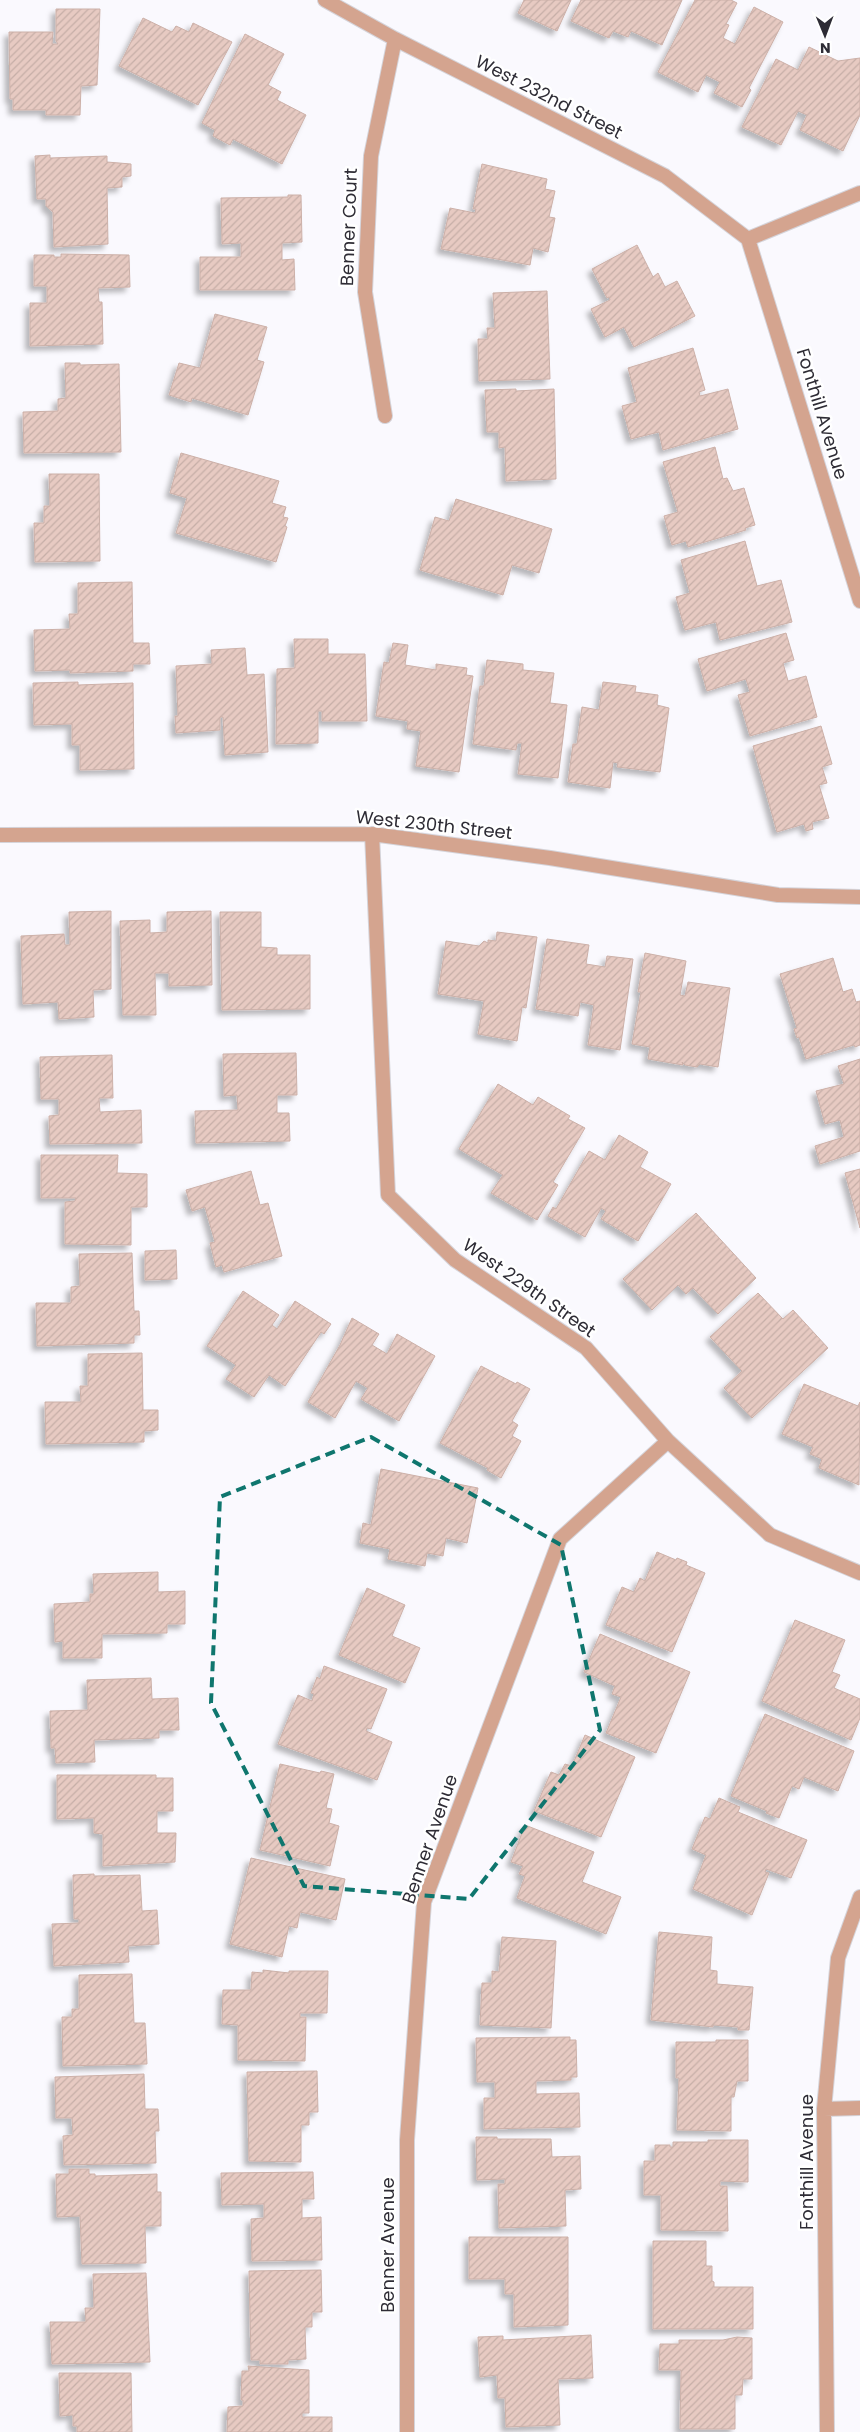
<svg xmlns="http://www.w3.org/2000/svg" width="860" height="2432" font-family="Poppins,sans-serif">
	<defs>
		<pattern id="building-hatch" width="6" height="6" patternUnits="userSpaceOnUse" patternTransform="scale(1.25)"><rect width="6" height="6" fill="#e7cac2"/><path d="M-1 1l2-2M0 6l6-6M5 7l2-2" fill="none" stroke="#c6aea7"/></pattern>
		<filter id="shadow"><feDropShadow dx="-4.5" dy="4.5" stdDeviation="2.5" flood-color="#0004"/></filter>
	</defs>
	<rect width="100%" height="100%" fill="#faf9fe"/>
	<path fill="url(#building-hatch)" stroke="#ccb0a8" filter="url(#shadow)" d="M524 0H571L557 31 518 13Z
		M581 0H682L662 45 631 31 628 37 613 31 609 38 571 21Z
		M695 0H731L737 3 726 24 729 25 723 38 735 44 754 7 783 22 749 88 751 90 742 107 714 93 720 82 706 75 698 92 658 72Z
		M56 9H100L97 85 81 86 80 115H46V110H13V99H10L9 32H53L52 44H58L56 41Z
		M143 18 172 32 176 26 189 32 193 23 232 42 198 105 119 66Z
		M245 34 284 54 268 85 281 92 277 100 306 115 282 164 233 139 230 145 213 136 215 130 202 123Z
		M809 47 838 61 860 58V115L843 151 800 130 807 115 798 111 781 145 742 127 776 59 798 70Z
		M50 155V158L107 156V162L131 164V176L122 177V187L107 188 108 244 54 247 53 212 46 206V199H37L35 156Z
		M482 164 547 179 545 189 555 191 549 217 555 218 548 252 533 248 530 265 441 249 450 208 475 213 476 209H473Z
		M288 195H301L302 242 282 243V260L294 259 295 290H200V257H241V243L222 244 221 198 288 197Z
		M637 245 653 277 658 273 665 287 677 281 695 316 634 347 624 327 605 337 591 309 610 300 609 297 607 298 592 269Z
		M61 254 129 255 130 287 98 288 99 302H102L103 344 30 346V303H47V286H34V255H54V257H61Z
		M547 291 550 379 479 381 478 339H488L487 328H495L493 293Z
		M215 314 267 327 257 360 264 362 248 415 192 398 191 402 169 395 179 363 200 368Z
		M693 348 705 390 699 392 700 396 728 389 738 429 663 450 659 432 631 439 622 406 637 402 628 368Z
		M65 363H80V365L119 364 121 452 24 453 23 412 58 411V399L66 398Z
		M516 389V391L554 389 556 479 506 481 505 447 499 448V432H487L485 390Z
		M715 447 723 479 727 478 733 491 744 488 755 525 745 528 746 530 688 547 686 541 672 545 664 516 678 512 663 462Z
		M181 453 279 481 272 503 286 507 283 517 288 518 285 526 287 527 276 562 176 533 187 498 170 493Z
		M49 474H99L100 561 35 562 34 523H44V506H50Z
		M456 499 552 529 539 573 512 565 503 595 420 570 435 517 449 521Z
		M745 541 757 586 781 580 792 622 720 640 716 622 685 630 676 597 690 593 681 560Z
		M132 582 133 643H149L150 664H133V671L70 673V670L35 671 34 630 70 629 69 614H78V583Z
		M786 633 794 660 783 663 788 681 806 676 817 717 750 736 738 695 750 692 746 679 707 691 698 659Z
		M294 639H328V654H365L367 721H322V711H318V743L276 744 277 669 295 668Z
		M393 643 408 645 405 665 436 670V664L467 668 466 675 473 676 459 772 416 766 421 731 407 729 408 721 376 716 384 662 389 663Z
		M245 648 247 675 264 674 268 752 225 755 223 717H220V730L176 733 175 716H178L176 666 212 664 211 650Z
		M487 660 523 664V670L554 673 550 703 567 705 558 778 518 774 522 743H517L516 750 473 744 480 686H484Z
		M78 682V685L133 683 134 769 80 770V745H72V724L34 725 33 683Z
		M603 682 636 686 635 692 658 695 657 705 669 708 660 772 617 767 618 763 613 762 610 788 568 782 573 744H577L582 707 599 710Z
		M821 726 832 764 822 767 827 783 819 785 829 818 812 822 813 829 806 831 804 824 777 832 753 746Z
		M111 911V989L93 990 94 1017 59 1019 58 1002 23 1004 21 936 64 934 65 945H70L69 912Z
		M211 911 212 985 169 986V973H155L156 1015H123L120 921 150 920V933L167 932V912Z
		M220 912H261V947L277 948V955H310V1009L222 1010Z
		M497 932 537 937 526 1008 522 1007 517 1041 478 1034 484 1001 438 994 446 941 479 946 484 941 488 943V940L496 941Z
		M547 939 589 945 586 964 605 967 607 956 633 959 620 1050 588 1045 594 1005 580 1002 578 1016 536 1009Z
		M645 953 686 961 680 995 685 996 688 982 730 988 718 1067 700 1064 697 1067 685 1065 682 1062 683 1065 648 1059 650 1047 632 1044 641 992H638Z
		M833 958 843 992 852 989 856 1002 860 1001V1045L855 1047 854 1045 806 1059 799 1037 797 1038 794 1029 797 1028 780 974Z
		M296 1053 297 1095H277V1113H289L290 1141 196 1143 195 1111 238 1110 237 1095 224 1096 223 1054Z
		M112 1055 113 1098H99L100 1112 141 1110 142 1143 50 1144 49 1116 59 1115V1099H41L40 1057Z
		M860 1059V1151L820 1164 815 1146 844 1137 840 1120 825 1124 816 1091 844 1084 838 1066Z
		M498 1084 533 1105 538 1097 570 1116 568 1119 585 1128 553 1182 558 1185 537 1220 491 1193 503 1175 459 1149Z
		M619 1135 648 1152 640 1167 671 1184 638 1241 601 1219 606 1211 601 1208 585 1237 548 1216 553 1207 556 1209 589 1151 605 1160Z
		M41 1155H118L117 1173 147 1174V1207H131V1245L65 1244V1202L75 1201 76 1198H41Z
		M860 1169V1228L845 1173Z
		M251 1171 260 1205 268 1203 282 1256 224 1272 222 1265 216 1267 210 1243 215 1242 205 1207 192 1211 186 1190Z
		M696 1213 756 1278 718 1314 693 1288 686 1294 678 1285 652 1310 623 1279Z
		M176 1250 177 1279 145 1280V1251Z
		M132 1253 134 1311H139L140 1335H134V1343L37 1346 36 1303H71V1287L80 1286 79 1254Z
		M243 1291 279 1315 272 1325 277 1329 295 1301 331 1324 324 1334 321 1332 285 1386 269 1375 254 1397 226 1379 236 1365 207 1346Z
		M758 1293 783 1319 793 1310 828 1348 752 1418 724 1388 742 1371 710 1337Z
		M352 1318 379 1334 372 1345 387 1354 397 1334 435 1356 399 1421 361 1399 368 1388 356 1381 335 1418 308 1402 340 1345Z
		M142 1353 143 1410H158V1430L144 1431V1442L46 1444 45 1402H81L80 1386H88V1354Z
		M481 1366 516 1384 517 1382 530 1389 512 1421 518 1425 512 1436 521 1441 501 1478 487 1470 488 1468 440 1443Z
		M804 1384 858 1406 860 1402 859 1485 819 1468 822 1459 810 1454 813 1447 782 1434Z
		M381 1469 478 1488 467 1543 446 1538 443 1556 427 1553 425 1566 388 1559 390 1549 360 1543 363 1523 371 1525Z
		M657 1552 676 1560 677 1558 687 1562 686 1565 705 1573 672 1652 606 1625 622 1587 634 1592 640 1578 645 1581Z
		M158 1572V1592L185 1591V1624H167V1633L102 1634V1658H63V1641L55 1642 54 1604 90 1602V1594H94L93 1574Z
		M367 1588 405 1605 392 1636 420 1648 405 1683 339 1655Z
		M795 1620 845 1640 832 1672 840 1675 834 1688 860 1699V1718L851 1740 762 1701Z
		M600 1634 690 1672 656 1753 606 1733 621 1697 612 1694 615 1686 584 1672Z
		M324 1666 387 1689 371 1729 367 1728 366 1731 392 1742 377 1780 278 1744 298 1695 312 1701 314 1694 311 1693 317 1677 320 1679Z
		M151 1678 152 1699 178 1698 179 1730H159V1738L94 1740 95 1762 56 1763 55 1748H51L50 1711 88 1710 87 1680Z
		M765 1714 854 1751 838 1791 804 1777 799 1789 792 1786 779 1818 766 1813 767 1811 731 1796Z
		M585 1735 635 1757 601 1837 534 1811 551 1772 559 1775 565 1764 572 1766Z
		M280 1764 320 1773 321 1771 334 1774 326 1808 332 1809 329 1823 339 1826 330 1866 260 1850Z
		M57 1775H156V1778H173V1811H157V1833H176L175 1862 103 1866V1834L94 1833V1818L57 1819Z
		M719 1798 740 1807 738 1812 807 1840 791 1878 766 1869 765 1872 769 1873 752 1915 693 1889 706 1855 692 1849 705 1817 710 1819Z
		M525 1825 594 1852 582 1882 621 1897 606 1934 517 1898 525 1876 519 1874 523 1866 511 1862Z
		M251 1858 345 1879 336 1920 300 1912 297 1928 289 1926 282 1957 230 1944Z
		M94 1874V1876L140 1875 142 1911 157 1910 159 1944 128 1946 129 1962 54 1966 52 1924 79 1923V1919H74L73 1875Z
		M659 1932 712 1937 710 1970 717 1971V1984L753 1987 749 2030H738V2027L713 2025V2027L651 2020Z
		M502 1937 556 1941 551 2028 480 2025 482 1983H492V1971L499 1972Z
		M263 1970 289 1973V1971H328L327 2013H300V2017H306L305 2061 238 2060V2025L222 2024 223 1990H251L252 1972 263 1973Z
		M132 1974 134 2023H145L147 2064 63 2066 62 2017H72V2009H79V1975Z
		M570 2037V2040H576L577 2077H571V2080L536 2081V2094L579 2093 580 2127 484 2129V2098H495V2082H477L476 2038Z
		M716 2040H748V2081H737L734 2097H731V2131L677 2130 679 2078H676V2042H716Z
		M317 2071 318 2112H309V2125H301V2162L249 2161 247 2072Z
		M144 2074 145 2109H158L159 2131H155L156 2163 64 2165 63 2136 73 2135 72 2118H56L55 2077Z
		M476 2137H497V2139H551L552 2157 580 2156 581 2189 565 2190 566 2226 499 2228 498 2184H505V2179L477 2180Z
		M708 2140H748V2182L720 2181V2186H727L728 2231 661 2230V2195H644V2161H655V2145H670V2147H673V2142H708Z
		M69 2169H89V2174H95V2176L157 2174V2192H161V2226H145L146 2263 82 2264 80 2216 57 2217 56 2174H69Z
		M313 2172 314 2199H302V2218L321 2217 322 2260 252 2261 251 2219 264 2218V2204L222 2205 221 2173Z
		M469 2237H568V2325L514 2327V2294H505V2279H469Z
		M653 2241H706V2266H712V2281L714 2282V2287H753V2329H653Z
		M321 2270 322 2312H312V2327H305L306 2359 288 2360V2364H260V2360H251L249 2271Z
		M146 2273 150 2362 52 2364 50 2322H86L85 2308H94L93 2274Z
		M591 2335 593 2378 558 2379 560 2425 506 2427 505 2398H498L497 2375 480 2377 478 2337 503 2336V2340Z
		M737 2337 752 2338V2379H743L742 2395H735V2429H680L681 2370H659L660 2344H679V2340H723Z
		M248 2366 309 2370V2413H302V2417H332V2432H227L228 2407 243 2406V2400H241L242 2371H249Z
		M59 2373H131L132 2432H77V2426H73V2415L60 2416Z"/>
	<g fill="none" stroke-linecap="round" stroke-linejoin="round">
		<defs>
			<path id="minor" d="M325 0 395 39 665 176 748 239
				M748 239 860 601
				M748 239 860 193
				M385 416 365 292 371 156 395 39
				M372 834 388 1195 455 1260 586 1348 668 1441 770 1535 860 1573
				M0 835 372 834 550 858 778 895 860 897
				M824 2109 860 2108
				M407 2432V2140L424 1902 560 1539 668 1441
				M827 2432 824 2109 838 1958 860 1897"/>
		</defs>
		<use href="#minor" stroke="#d5d4da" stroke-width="16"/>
		<use href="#minor" stroke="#d4a48f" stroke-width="14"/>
	</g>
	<path fill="none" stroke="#0f766e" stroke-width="4" stroke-dasharray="10 6" stroke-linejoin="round" d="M371 1437 561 1545 600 1730 469 1899 304 1886 211 1703 220 1497Z"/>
	<g text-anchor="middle" stroke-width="5" stroke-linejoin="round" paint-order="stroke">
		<g font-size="18" fill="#2e2c35" stroke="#fff">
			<text transform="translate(549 97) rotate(27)" y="6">West 232nd Street</text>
			<text transform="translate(349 227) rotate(-88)" y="6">Benner Court</text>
			<text transform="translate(822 414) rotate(73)" y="6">Fonthill Avenue</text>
			<text transform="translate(434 825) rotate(6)" y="6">West 230th Street</text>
			<text transform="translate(529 1288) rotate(35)" y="6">West 229th Street</text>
			<text transform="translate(430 1839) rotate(-71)" y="6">Benner Avenue</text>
			<text transform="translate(807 2162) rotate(-90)" y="6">Fonthill Avenue</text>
			<text transform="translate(388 2245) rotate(-90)" y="6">Benner Avenue</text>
		</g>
	</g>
	<g transform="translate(825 35) rotate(179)" stroke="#ffffff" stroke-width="4" paint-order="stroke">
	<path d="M0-4L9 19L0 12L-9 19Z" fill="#2e2c35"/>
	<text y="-8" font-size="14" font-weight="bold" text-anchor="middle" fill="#2e2c35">N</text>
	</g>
</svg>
